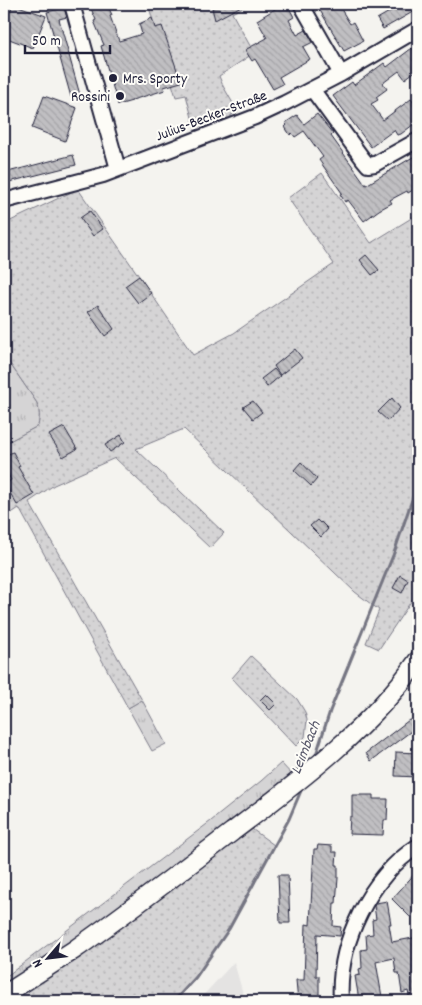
<svg xmlns="http://www.w3.org/2000/svg" width="422" height="1005" font-family="Dekko,sans-serif">
	<defs>
		<pattern id="grass-tufts" width="24" height="20" patternUnits="userSpaceOnUse" patternTransform="scale(1.25)"><rect width="24" height="20" fill="#d5d4d5"/><path d="M3 7l-1-3M5 7V3M7 7l1-3M15 17l-1-3M17 17v-4M19 17l1-3" fill="none" stroke="#b7b6b8"/></pattern>
		<pattern id="garden-dots" width="8" height="8" patternUnits="userSpaceOnUse" patternTransform="scale(1.25)"><rect width="8" height="8" fill="#d5d4d5"/><path d="M2 2h.1M6 6h.1" fill="none" stroke="#b7b6b8" stroke-width="1.8" stroke-linecap="round"/></pattern>
		<pattern id="building-back-hatch" width="6" height="6" patternUnits="userSpaceOnUse" patternTransform="scale(1.25)"><rect width="6" height="6" fill="#c0bfc2"/><path d="M-1 5l2 2M0 0l6 6M5-1l2 2" fill="none" stroke="#a5a4a8"/></pattern>
	</defs>
	<rect width="100%" height="100%" fill="#f4f3ef"/>
	<filter id="ink" filterUnits="userSpaceOnUse"><feTurbulence type="fractalNoise" baseFrequency=".02" numOctaves="2"/><feDisplacementMap in="SourceGraphic" scale="10" xChannelSelector="R" yChannelSelector="G"/><feConvolveMatrix kernelMatrix="1 2 1 2 8 2 1 2 1" color-interpolation-filters="sRGB"/></filter>
	<g filter="url(#ink)">
		<path fill="#e4e3e2" d="M234 962 245 1001H198Z"/>
		<path fill="url(#grass-tufts)" stroke="#7c7b88" d="M4 355 37 403C40 412 40 417 38 426L4 444Z
			M142 700 166 744 152 751 128 708Z
			M281 763 294 777 71 943 4 987V978L211 821 261 781Z"/>
		<path fill="url(#garden-dots)" stroke="#7c7b88" d="M148 4H249L232 13 254 53 219 76 223 86 238 112 231 115V118L198 130 195 129 186 95 176 97Z
			M322 173 371 243 418 214V591L379 649 366 643 379 610 355 592 184 429 136 449 224 533 210 548 115 458 54 485 29 502 142 700 128 708 19 508 4 518V444L38 426C40 417 40 412 37 403L4 355V224L78 189 139 276 193 355 234 333 334 264 288 198Z
			M251 656 297 699 305 712 307 720 305 737 296 746 232 678Z
			M249 827 274 845 229 929 196 978 176 1001H9Z"/>
		<g fill="none" stroke-linecap="round" stroke-linejoin="round">
			<path stroke="#757582" stroke-width="3" d="M315 758 330 711 394 553 418 482
				M174 1001 196 977 229 929 289 819 303 786"/>
		</g>
		<path fill="url(#building-back-hatch)" stroke="#22223b" d="M13 4 46 16 33 48 4 37V27Z
			M89 4H107L112 15 110 16 119 41 142 34 139 24 152 18 155 28 162 26 181 82 164 87 165 90 132 100V101L118 105 101 46 104 45 94 21 96 20Z
			M218 4H245L215 20 212 8 219 7Z
			M283 4H287L294 17 289 20 297 35 306 30 313 42 303 47 310 59 279 77 283 84 273 89 255 59 252 61 245 50 267 38 257 20Z
			M325 4H338L350 24 353 22 363 41 344 51 318 7Z
			M387 4H418V9L383 29 377 19 391 11Z
			M64 8 67 17 59 19 80 95 71 97 47 12Z
			M412 48 414 51 418 48V69L405 79 399 71 383 83 387 89 376 97 378 100 371 104 383 120 411 99 418 109V121L401 134 397 135 394 130 371 147 333 96 352 82 354 85 384 63 387 67Z
			M44 96 77 108 65 141 32 128Z
			M317 114 333 134 331 136 366 185 418 154V187L408 193 407 191 390 200 392 203 379 210 364 221 348 200 345 202 340 194 342 193 319 160 323 157 304 131 295 137 292 133 290 135 285 127 287 125 285 123 297 115 304 124Z
			M73 155 76 165 5 183 4 173Z
			M90 211 103 229 93 236 80 218Z
			M366 255 379 270 372 275 360 260Z
			M139 276 151 293 138 303 125 286Z
			M98 305 114 329 105 336 88 312Z
			M295 349 302 358 280 375 274 366Z
			M274 369 280 376 267 387 261 379Z
			M392 398 400 408 388 421 378 412Z
			M253 401 262 412 253 419 243 407Z
			M64 427 77 449 63 457 49 435Z
			M121 435 125 442 110 452 105 445Z
			M13 452 20 466 18 467 34 495 17 505 5 484 11 480 4 467V456Z
			M301 462 317 479 311 486 294 470Z
			M317 520 320 523 321 522 328 529 321 537 310 526Z
			M400 575 408 580 402 593 393 588Z
			M266 694 276 704 270 710 260 700Z
			M409 720H418V729H414L371 761 366 753Z
			M396 752 418 753V777L395 776Z
			M352 795H373V799H388L387 820H384L383 835 349 834 350 816H352Z
			M318 845 332 846V852H337L336 865H338V878L336 903H334L333 926 341 927 340 936 317 934 316 976H319V1001H298L296 980H304L306 924 310 925 314 849H317Z
			M418 870V908L410 917 392 899Z
			M278 875H288L290 923H280Z
			M387 901 391 924H389L392 942 418 937V1001H410L408 991 402 993 399 973H396L394 958 376 962 382 997 374 998 375 1001H364V1000H359L355 976 360 975 359 969 362 968 361 950 367 949 366 935 373 934 372 920 376 919 374 906 376 903Z"/>
		<g fill="none" stroke-linecap="round" stroke-linejoin="round">
			<defs>
				<path id="minor" d="M72 4 118 169
					M301 4 341 74
					M312 89 363 159 368 165 375 164 418 140
					M4 201 103 175 255 117 285 103 341 74 418 29
					M341 1001C337 943 370 877 418 846"/>
				<path id="major" d="M4 995C27 980 51 965 74 950 128 912 180 872 232 832 297 783 372 727 418 660"/>
			</defs>
			<use href="#minor" stroke="#22223b" stroke-width="18"/>
			<use href="#major" stroke="#22223b" stroke-width="21"/>
			<use href="#minor" stroke="#fdfcf7" stroke-width="14"/>
			<use href="#major" stroke="#fdfcf7" stroke-width="18"/>
		</g>
	</g>
	<g fill="#22223b" stroke="#fdfcf7" stroke-width="2">
		<circle cx="113" cy="78" r="5"/>
		<circle cx="120" cy="96" r="5"/>
	</g>
	<g text-anchor="middle" stroke-width="4" stroke-linejoin="round" paint-order="stroke">
		<g font-size="15" fill="#22223b" stroke="#fdfcf7" text-anchor="start">
			<text x="123" y="83">Mrs. Sporty</text>
			<text x="110" y="101" text-anchor="end">Rossini</text>
		</g>
		<g font-size="15" fill="#22223b" stroke="#fdfcf7">
			<text transform="translate(211 115) rotate(-21)" y="5">Julius-Becker-Straße</text>
		</g>
		<g font-size="16" font-style="italic" fill="#59596b" stroke="#fdfcf7">
			<text transform="translate(304 747) rotate(-68)" y="6">Leimbach</text>
		</g>
	</g>
	<rect width="422" height="1005" fill="none" stroke="#fdfcf7" stroke-width="20"/>
	<rect x="10" y="10" width="402" height="985" fill="none" stroke="#22223b" stroke-width="2" filter="url(#ink)"/>
	<g transform="translate(48 958) rotate(242)" stroke="#fdfcf7" stroke-width="4" paint-order="stroke">
	<path d="M0-4L9 19L0 12L-9 19Z" fill="#22223b"/>
	<text y="-8" font-size="14" font-weight="bold" text-anchor="middle" fill="#22223b">N</text>
	</g>
	<path d="M25 45v8h85v-8" fill="none" stroke="#22223b" stroke-width="2.5"/>
	<text x="32" y="45" font-size="15" fill="#22223b" stroke="#fdfcf7" stroke-width="4" paint-order="stroke">50 m</text>
</svg>
